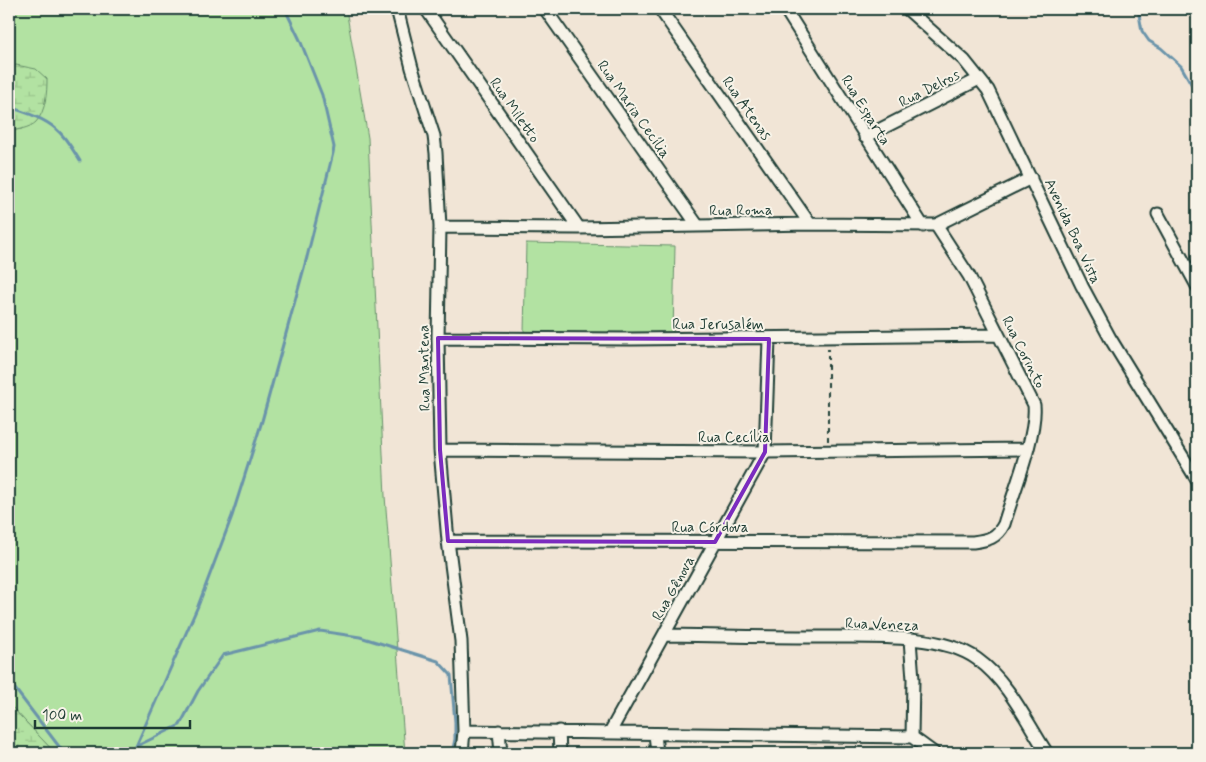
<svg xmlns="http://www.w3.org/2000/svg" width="1206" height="762" font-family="Mynerve,sans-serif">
	<defs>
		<pattern id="wetland-marsh" width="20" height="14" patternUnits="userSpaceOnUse" patternTransform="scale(1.25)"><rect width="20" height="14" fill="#b2e2a2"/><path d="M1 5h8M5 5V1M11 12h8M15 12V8" fill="none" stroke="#99c38c"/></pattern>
	</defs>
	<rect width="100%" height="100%" fill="#f1e5d6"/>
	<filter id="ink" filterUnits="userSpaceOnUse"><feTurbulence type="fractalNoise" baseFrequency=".02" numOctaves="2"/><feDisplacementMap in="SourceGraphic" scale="10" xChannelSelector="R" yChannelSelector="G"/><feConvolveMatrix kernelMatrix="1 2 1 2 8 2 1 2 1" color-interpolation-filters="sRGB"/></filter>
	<g filter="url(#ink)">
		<path fill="#b2e2a2" stroke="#68906b" d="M9 9H346L368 138 385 496 405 753H55L9 704V131L22 129 16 65 9 68Z
			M526 243 675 246 673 335 524 332Z"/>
		<path fill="url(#wetland-marsh)" stroke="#68906b" d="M16 65 36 69 47 79C47 92 46 111 36 122 30 128 17 130 9 131V68Z
			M9 704 55 753H9Z"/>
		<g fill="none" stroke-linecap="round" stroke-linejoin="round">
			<path stroke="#6b94aa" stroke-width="3" d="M1138 9 1142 31 1149 41 1161 48 1181 66 1197 94
				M9 107C24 112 44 118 56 129 66 137 73 150 80 161
				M9 681 64 753
				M137 746 180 725 198 691 223 655 320 631 360 637 438 661 451 675 455 722V739L452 753
				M133 753 198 606 232 516 262 421 307 257 333 153 334 147 322 95 300 40 285 9"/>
			<defs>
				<path id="minor" d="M397 9 412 68 434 136 436 153 440 227 438 338 440 450 448 541 461 641 464 731 462 753
					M426 9 579 228
					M545 9 698 226
					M660 9 810 224
					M785 9 923 226
					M907 9 964 60 988 90 1082 286 1110 338 1197 480
					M865 137 979 79
					M1158 214 1197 286
					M440 227 579 228 810 224 936 225 1031 178
					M438 338 632 339 998 335
					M440 450 765 452 1027 449
					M448 541 973 542C988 540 997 538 1004 524 1013 493 1037 435 1034 405L969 276 936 225
					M664 635C713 636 761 637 809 637 856 638 939 631 977 659 1009 682 1026 721 1047 753
					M910 640 913 679 912 737
					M464 731 912 737 934 753
					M499 731 501 753
					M559 731 560 753
					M610 732 765 452 769 339
					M655 734 657 753"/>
			</defs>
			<use href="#minor" stroke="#1f3d34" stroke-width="15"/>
			<path stroke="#1f3d34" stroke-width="2" stroke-dasharray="5 4" stroke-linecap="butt" d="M828 441V349"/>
			<use href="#minor" stroke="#f7f3e8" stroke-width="11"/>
		</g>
	</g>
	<path fill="none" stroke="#7b2cbf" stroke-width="4" stroke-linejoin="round" d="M438 338 769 339 765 452 715 542 448 541 440 450Z"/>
	<g text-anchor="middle" stroke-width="4" stroke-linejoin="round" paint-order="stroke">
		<g font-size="15" fill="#1f3d34" stroke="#f7f3e8">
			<text transform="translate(929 88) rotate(-27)" y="5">Rua Delros</text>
			<text transform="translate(747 108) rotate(55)" y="5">Rua Atenas</text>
			<text transform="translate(634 109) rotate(55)" y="5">Rua Maria Cecília</text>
			<text transform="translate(515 110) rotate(55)" y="5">Rua Miletto</text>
			<text transform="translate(866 110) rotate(58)" y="5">Rua Esparta</text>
			<text transform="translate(741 210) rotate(-1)" y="5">Rua Roma</text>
			<text transform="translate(1073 231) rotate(65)" y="5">Avenida Boa Vista</text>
			<text x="718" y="329">Rua Jerusalém</text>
			<text transform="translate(1024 352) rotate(63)" y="5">Rua Corinto</text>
			<text transform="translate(424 368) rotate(-91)" y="5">Rua Mantena</text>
			<text x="734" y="442">Rua Cecília</text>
			<text x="710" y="532">Rua Córdova</text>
			<text transform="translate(673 588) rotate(-61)" y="5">Rua Gênova</text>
			<text transform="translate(882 624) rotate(2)" y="5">Rua Veneza</text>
		</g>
	</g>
	<rect width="1206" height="762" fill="none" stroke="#f7f3e8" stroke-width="30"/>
	<rect x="15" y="15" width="1176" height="732" fill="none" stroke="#1f3d34" stroke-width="2" filter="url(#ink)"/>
	<path d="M35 720v8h155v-8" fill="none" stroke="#1f3d34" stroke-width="2.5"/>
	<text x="42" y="720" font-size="15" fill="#1f3d34" stroke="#f7f3e8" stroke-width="4" paint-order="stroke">100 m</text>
</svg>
